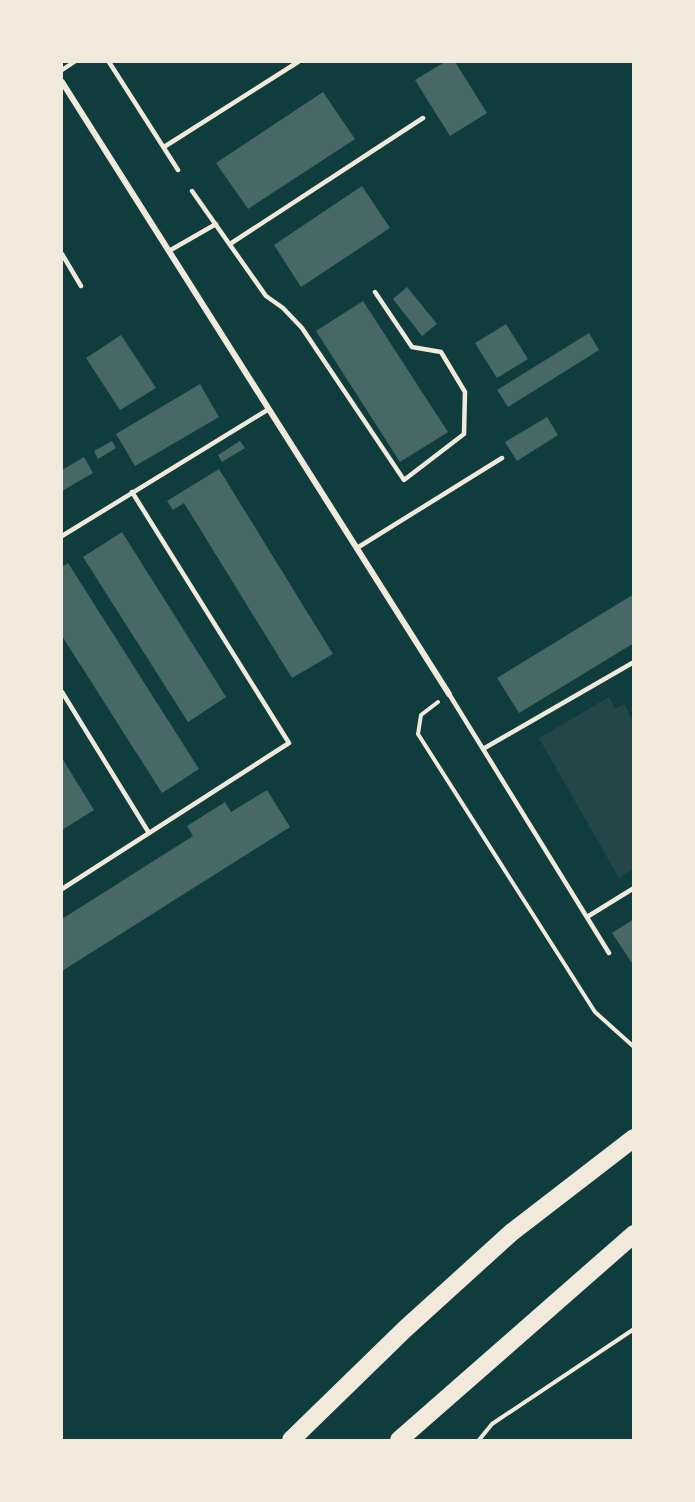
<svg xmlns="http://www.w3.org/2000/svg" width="695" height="1502" font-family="Poppins,sans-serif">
	<rect width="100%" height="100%" fill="#0f3d3e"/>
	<path fill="#244646" d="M609 697 615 709 624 704 633 721V869L619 878 539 738Z"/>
	<path fill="#486865" d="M445 62H455L487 113 450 136 415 80Z
		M323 92 355 139 248 209 216 163Z
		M362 186 390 228 301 287 274 245Z
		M407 287 437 324 422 336 393 299Z
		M363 301 448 432 400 462 316 331Z
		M506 324 528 359 497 378 475 343Z
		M589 333 599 350 508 407 497 390Z
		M121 335 156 388 120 410 86 358Z
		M200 384 219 417 135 466 116 434Z
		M547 417 558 435 517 461 505 442Z
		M112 441 116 448 98 459 94 451Z
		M240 441 245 448 222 462 218 455Z
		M84 457 93 473 62 491V470Z
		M219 469 333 654 292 678 184 503 173 510 167 501Z
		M122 532 226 697 188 722 83 557Z
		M68 563 199 769 162 793 62 636V567Z
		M634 594V643L519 713 497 678Z
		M62 758 94 810 62 830Z
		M267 790 290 827 62 971V919L193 836 187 826 225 802 231 812Z
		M634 919V966L612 933Z"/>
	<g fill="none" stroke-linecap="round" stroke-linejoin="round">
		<path stroke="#f1e9da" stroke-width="4" d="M438 702 421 715 418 734 595 1012 634 1047
			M479 1440 492 1424 634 1329"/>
		<path stroke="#f1e9da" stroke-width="4.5" d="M109 62 178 170
			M62 70 74 62
			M164 147 298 62
			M192 191 266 296 283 308 302 328 404 480 464 434 465 392 441 352 412 347 375 292
			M230 244 423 118
			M169 251 216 224
			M62 254 81 286
			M62 536 269 409
			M357 548 502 458
			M62 692 149 833
			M449 694 609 953
			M483 749 634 662
			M62 889 289 743 132 492
			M587 917 634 888"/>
		<path stroke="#f1e9da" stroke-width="6" d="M62 82 449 694"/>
		<path stroke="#f1e9da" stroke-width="18" d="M291 1440 405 1329 512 1232 634 1138
			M399 1440 634 1234"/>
	</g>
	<rect width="695" height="1502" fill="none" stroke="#f1e9da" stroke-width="126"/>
</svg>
